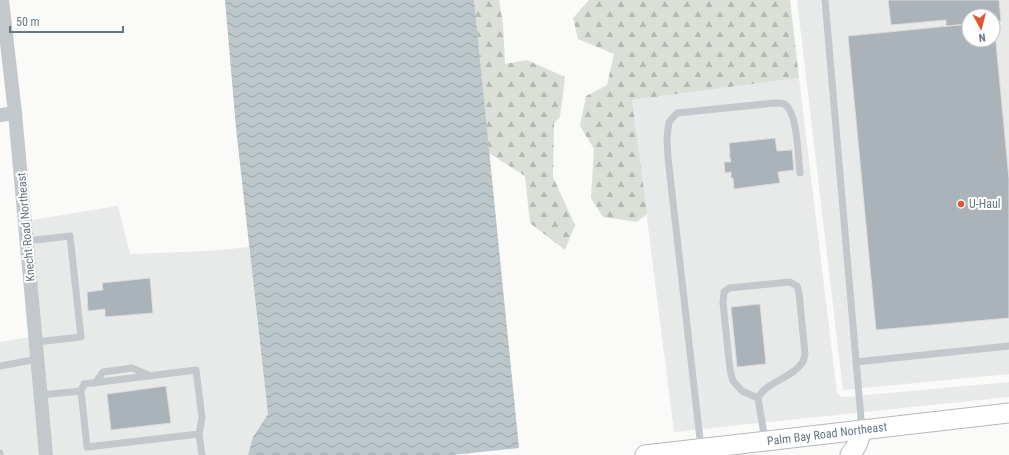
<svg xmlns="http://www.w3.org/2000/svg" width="1009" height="455" font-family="'Roboto Condensed',sans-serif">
	<defs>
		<pattern id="forest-firs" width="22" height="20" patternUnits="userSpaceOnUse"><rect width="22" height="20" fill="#dadfd7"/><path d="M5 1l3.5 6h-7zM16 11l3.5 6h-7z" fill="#b4b9b4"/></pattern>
		<pattern id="water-waves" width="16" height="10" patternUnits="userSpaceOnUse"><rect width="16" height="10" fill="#bbc7cb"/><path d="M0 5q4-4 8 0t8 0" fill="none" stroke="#9ca6aa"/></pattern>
	</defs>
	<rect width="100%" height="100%" fill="#fafaf8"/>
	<path fill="#e8e9e9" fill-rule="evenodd" d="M797 0H1009V374L843 390ZM969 16H993V40H969Z
		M799 78 837 393 840 396 844 397 1009 382V397L674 432 632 100Z
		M118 206 130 254 209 251 249 247 268 414 253 437 248 455H0V342L41 335 32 220Z"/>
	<path fill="url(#forest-firs)" d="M474 0H499L503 24 505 64 527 60 565 77 560 117 554 123 553 177 575 225 565 250 530 223 525 176 489 153Z
		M589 0H790L799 78 632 100 647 214 637 222 603 217 591 198 594 149 580 126 586 96 607 85 614 54 578 39 573 18Z"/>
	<path fill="url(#water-waves)" d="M225 0H474L519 448 452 455H248L253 437 268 414 236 128Z"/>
	<path fill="#aab3b9" stroke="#dcdcda" d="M888 0H999L1001 21 993 22V16H969V24L946 26V20L891 25Z
		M993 22H994L1009 179V318L876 330 848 36 969 24V40H993Z
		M775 138 777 151 792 150 794 170 778 172 780 183 734 189 733 178H731V172L725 173 724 162H731L729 154H730L729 143Z
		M150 278 153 313 105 317V309L88 311 87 292 103 290 102 283Z
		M760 304 766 364 737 367 731 307Z
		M166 386 171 423 111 430 107 394Z"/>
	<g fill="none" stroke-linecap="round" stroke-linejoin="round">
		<defs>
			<path id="secondary" d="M645 455 1009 413
				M850 455 857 445 862 430"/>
		</defs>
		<use href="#secondary" stroke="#b3babf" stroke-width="21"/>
		<path stroke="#c3c8cc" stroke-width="7" d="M825 0 862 430
			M27 241 70 236 81 337 36 342
			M856 362 1009 346
			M0 366 38 359
			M95 383 103 372 132 368 151 376
			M81 391 84 384 196 370 202 418 199 434
			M41 395 81 391 87 447 199 434 202 455
			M758 398 742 391 733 381 730 370 723 303 724 292 729 288 790 282 797 286 799 293 805 354C804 357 804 361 802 363 791 379 767 381 758 398L765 441
			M701 448 668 158 667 137 669 122 677 113 775 103C778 103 782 103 784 104 798 111 798 159 800 173
			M0 453V455"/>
		<path stroke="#c3c8cc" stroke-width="14" d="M2 0 15 113 46 455
			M0 115 15 113"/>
		<use href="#secondary" stroke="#fff" stroke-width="19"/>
	</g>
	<circle fill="#e4572e" stroke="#fff" stroke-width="1.5" cx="961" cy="204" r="4"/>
	<g text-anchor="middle" stroke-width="4" stroke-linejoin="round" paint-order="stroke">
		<g font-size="12" fill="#657683" stroke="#fff" text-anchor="start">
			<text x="969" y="208">U-Haul</text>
		</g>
		<g font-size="12" fill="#657683" stroke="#fff">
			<text transform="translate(26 227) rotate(-95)" y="4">Knecht Road Northeast</text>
			<text transform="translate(827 434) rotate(-7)" y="4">Palm Bay Road Northeast</text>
		</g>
	</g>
	<g transform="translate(981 28) rotate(173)"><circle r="19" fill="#ffffff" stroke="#c1c8cd"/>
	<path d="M0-3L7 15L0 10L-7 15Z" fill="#e4572e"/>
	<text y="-6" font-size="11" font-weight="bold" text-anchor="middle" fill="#657683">N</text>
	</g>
	<path d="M10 26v6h113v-6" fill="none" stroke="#657683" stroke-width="2"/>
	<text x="16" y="26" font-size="12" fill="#657683" stroke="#ffffff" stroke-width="3" paint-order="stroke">50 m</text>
</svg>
